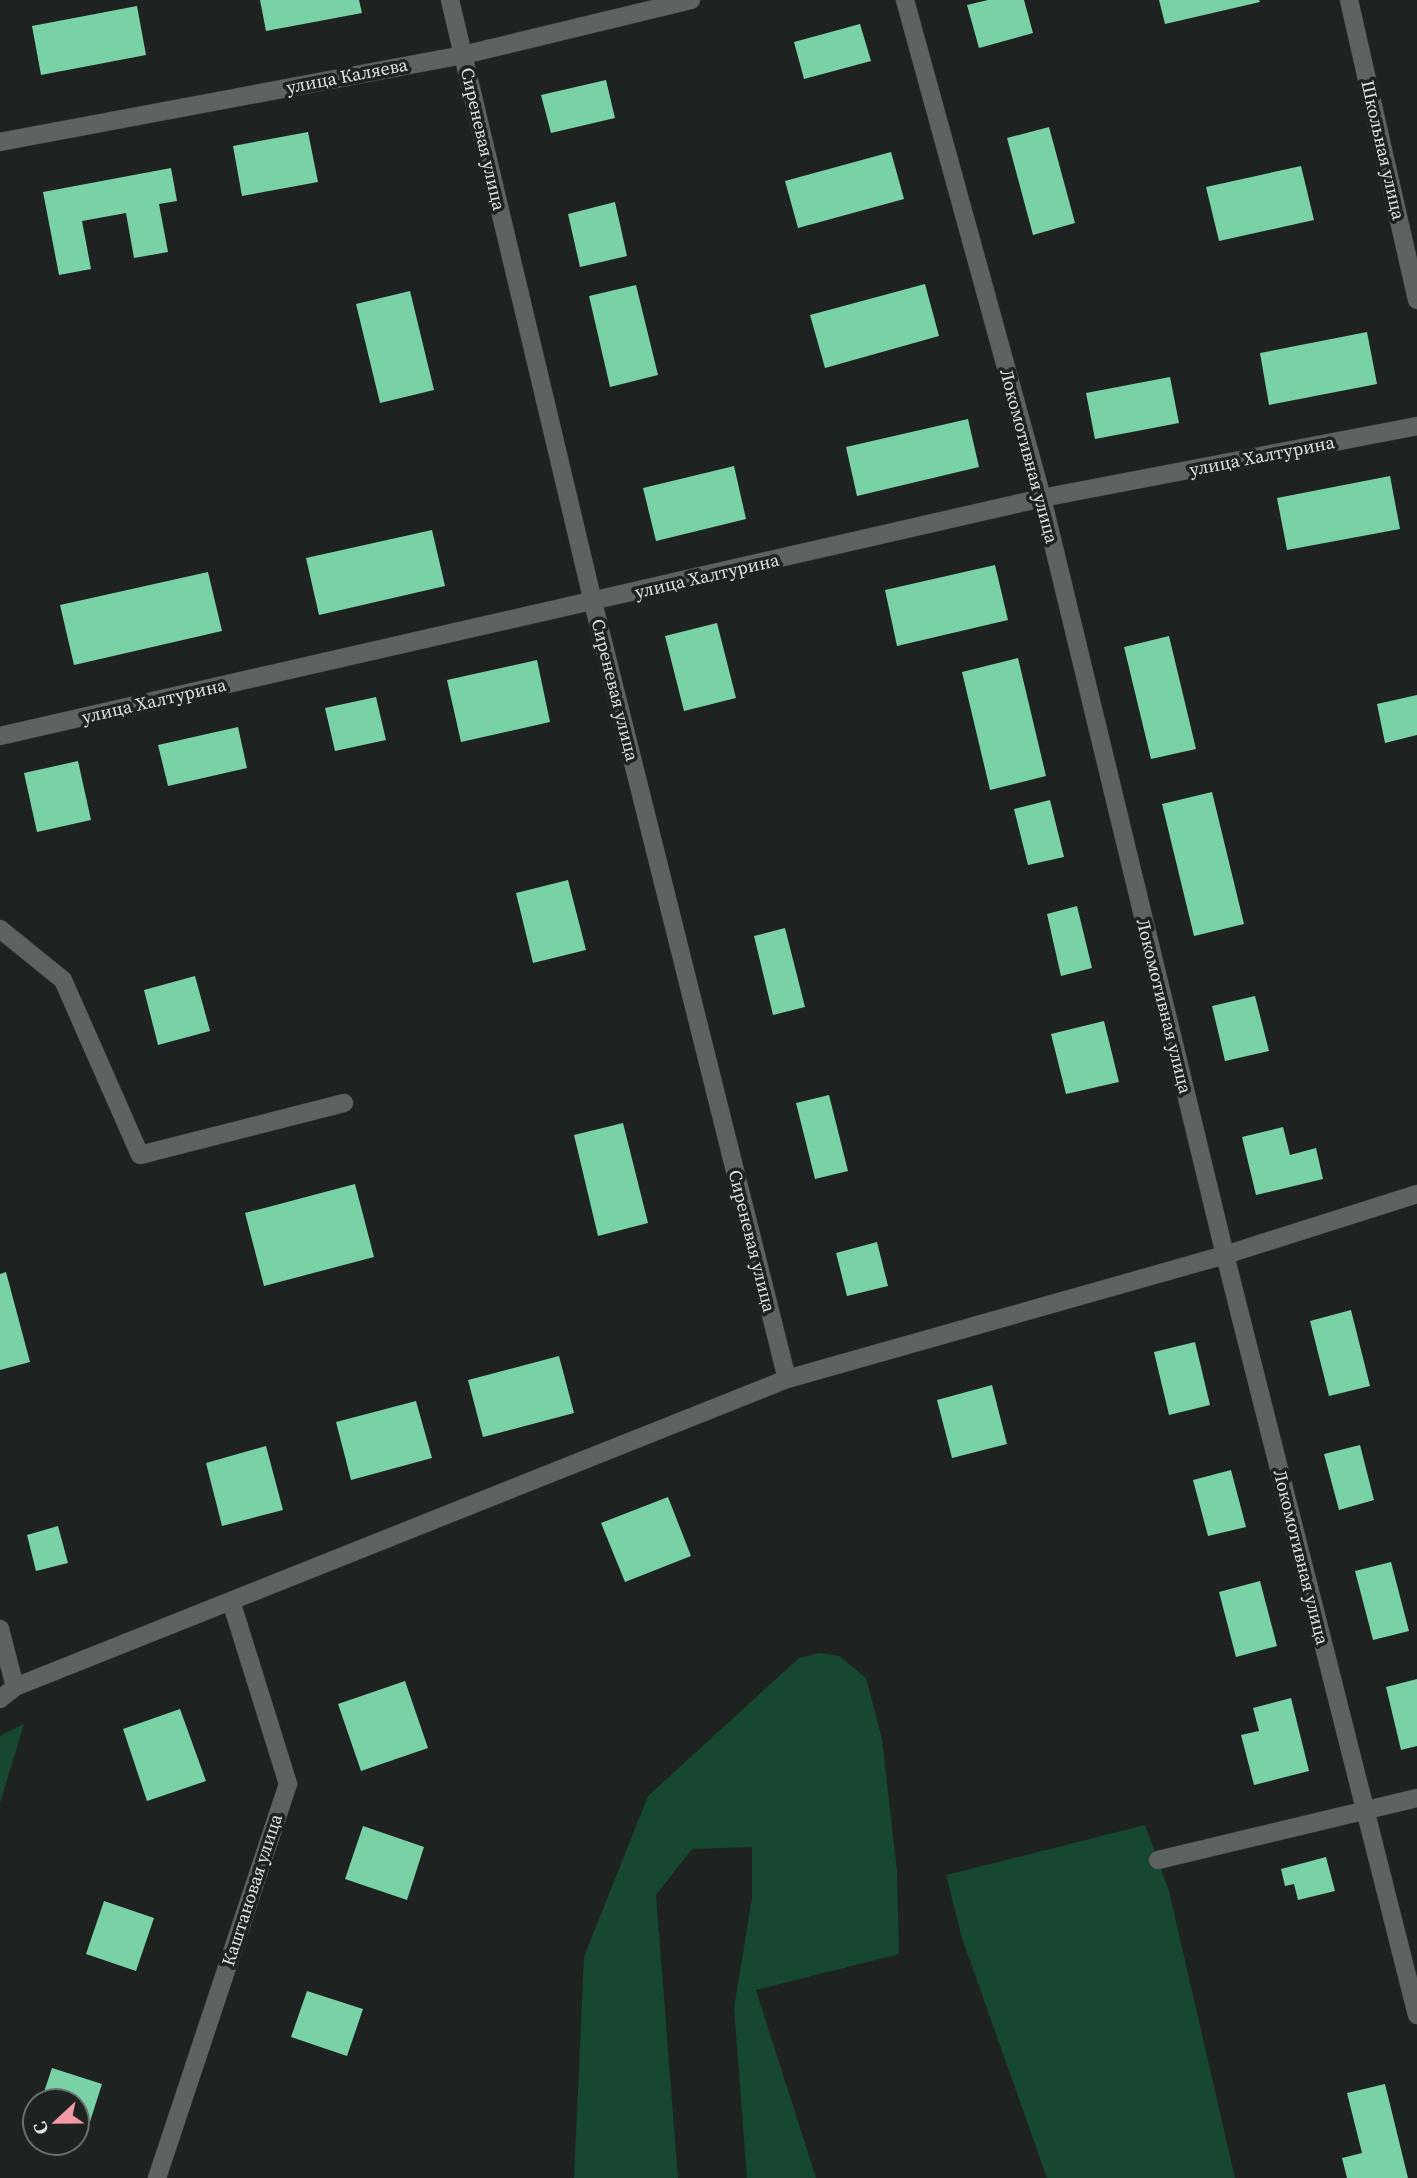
<svg xmlns="http://www.w3.org/2000/svg" width="1417" height="2178" font-family="'Source Serif 4',serif">
	<rect width="100%" height="100%" fill="#1e2321"/>
	<path fill="#154731" d="M819 1653 839 1656 866 1678 882 1739 897 1871 899 1954 756 1990 816 2178H747L734 2008 752 1898V1847L692 1849 656 1895 678 2178H574L584 1957 648 1796 799 1658Z
		M24 1724 0 1803V1736Z
		M1145 1825 1169 1891 1235 2178H1047L962 1938 946 1875Z"/>
	<path fill="#79d2a6" d="M260 0H359L362 13 266 31Z
		M988 0H1024L1033 33 979 48 967 5Z
		M1159 0H1259L1260 2 1165 24Z
		M137 6 146 55 41 75 32 26Z
		M860 24 871 61 804 79 794 42Z
		M606 80 615 118 551 133 541 95Z
		M1049 127 1075 223 1033 235 1007 138Z
		M308 132 318 182 242 196 233 146Z
		M891 152 904 199 798 228 785 181Z
		M1301 166 1314 220 1219 241 1206 187Z
		M171 168 177 201 159 204 168 252 134 258 126 213 82 221 91 269 59 275 43 192Z
		M615 202 627 256 580 267 568 214Z
		M925 284 939 336 825 368 810 315Z
		M636 285 658 375 610 387 589 296Z
		M410 291 434 390 380 403 356 304Z
		M1367 332 1377 384 1269 405 1260 353Z
		M1170 377 1179 423 1095 439 1086 393Z
		M968 419 979 467 857 496 846 447Z
		M734 466 746 519 656 541 643 488Z
		M1390 476 1400 529 1287 550 1277 498Z
		M432 530 445 586 319 615 306 558Z
		M995 565 1008 620 897 646 885 590Z
		M208 572 222 631 74 665 60 605Z
		M717 623 736 698 684 711 665 636Z
		M1169 636 1196 749 1151 759 1124 647Z
		M1018 658 1046 776 990 790 962 672Z
		M537 660 550 722 461 742 447 680Z
		M1417 695V735L1385 743 1377 704Z
		M376 697 386 740 335 751 325 708Z
		M238 727 247 768 168 786 158 745Z
		M78 761 91 820 37 832 24 773Z
		M1212 792 1244 924 1194 936 1162 804Z
		M1050 800 1064 857 1028 865 1014 809Z
		M568 880 586 950 533 963 516 893Z
		M1077 906 1092 968 1061 976 1047 914Z
		M785 928 805 1007 773 1015 754 936Z
		M195 976 210 1031 158 1045 144 990Z
		M1255 996 1269 1051 1225 1061 1212 1006Z
		M1104 1021 1119 1082 1066 1094 1051 1034Z
		M829 1095 848 1171 815 1179 796 1103Z
		M623 1123 648 1223 598 1236 574 1135Z
		M1283 1127 1290 1155 1316 1148 1323 1179 1256 1195 1242 1137Z
		M355 1184 374 1257 264 1286 245 1213Z
		M877 1242 888 1286 847 1296 836 1253Z
		M6 1272 30 1362 0 1370V1274Z
		M1351 1310 1370 1386 1329 1396 1310 1321Z
		M1195 1342 1210 1405 1169 1415 1154 1352Z
		M559 1356 574 1413 483 1437 468 1380Z
		M992 1385 1007 1444 952 1458 937 1400Z
		M416 1401 432 1458 351 1480 336 1422Z
		M1360 1445 1374 1500 1339 1510 1324 1454Z
		M266 1446 283 1510 222 1526 206 1463Z
		M1231 1470 1246 1527 1208 1536 1193 1480Z
		M668 1497 691 1556 625 1582 601 1523Z
		M58 1526 68 1563 36 1571 27 1535Z
		M1391 1562 1409 1631 1373 1640 1355 1571Z
		M1260 1581 1277 1646 1236 1657 1219 1592Z
		M1417 1679V1746L1401 1750 1386 1687Z
		M405 1681 428 1748 361 1771 338 1704Z
		M1291 1698 1309 1771 1254 1785 1241 1735 1259 1731 1253 1708Z
		M180 1709 206 1781 147 1801 123 1729Z
		M363 1826 424 1847 407 1900 345 1879Z
		M1326 1857 1335 1891 1298 1900 1294 1884 1285 1886 1281 1869Z
		M104 1901 154 1918 136 1971 86 1954Z
		M307 1991 363 2009 347 2056 291 2037Z
		M52 2068 102 2084 87 2131 77 2128V2101H41Z
		M1385 2084 1408 2178H1347L1342 2158 1362 2153 1347 2093Z"/>
	<g fill="none" stroke-linecap="round" stroke-linejoin="round">
		<defs>
			<path id="lane" d="M0 929 63 980 140 1155 344 1103"/>
			<path id="street" d="M450 0 593 602 787 1379
				M905 0 1042 498 1225 1255 1417 2015
				M1349 0 1417 300
				M0 142 463 55 691 0
				M0 736 1042 498 1417 426
				M0 1629 15 1687 0 1699
				M15 1687 787 1379 1225 1255 1417 1194
				M1158 1860 1417 1798
				M157 2178 288 1784 231 1601"/>
		</defs>
		<use href="#lane" stroke="#3b403d" stroke-width="19"/>
		<use href="#street" stroke="#3b403d" stroke-width="19"/>
		<use href="#lane" stroke="#5d6360" stroke-width="18"/>
		<use href="#street" stroke="#5d6360" stroke-width="18"/>
	</g>
	<g text-anchor="middle" stroke-width="7" stroke-linejoin="round" paint-order="stroke">
		<g font-size="18" fill="#dee2e0" stroke="#1e2321">
			<text transform="translate(347 76) rotate(-11)" y="6">улица Каляева</text>
			<text transform="translate(483 139) rotate(77)" y="6">Сиреневая улица</text>
			<text transform="translate(1383 150) rotate(77)" y="6">Школьная улица</text>
			<text transform="translate(1029 456) rotate(75)" y="6">Локомотивная улица</text>
			<text transform="translate(1262 456) rotate(-11)" y="6">улица Халтурина</text>
			<text transform="translate(707 576) rotate(-13)" y="6">улица Халтурина</text>
			<text transform="translate(615 690) rotate(76)" y="6">Сиреневая улица</text>
			<text transform="translate(154 701) rotate(-13)" y="6">улица Халтурина</text>
			<text transform="translate(1164 1006) rotate(76)" y="6">Локомотивная улица</text>
			<text transform="translate(752 1241) rotate(76)" y="6">Сиреневая улица</text>
			<text transform="translate(1301 1557) rotate(76)" y="6">Локомотивная улица</text>
			<text transform="translate(252 1890) rotate(-72)" y="6">Каштановая улица</text>
		</g>
	</g>
	<g transform="translate(56 2122) rotate(248)"><circle r="33" fill="#1e2321" stroke="#6b6f6d" stroke-width="2"/>
	<path d="M0-5L12 26L0 18L-12 26Z" fill="#f49aa6"/>
	<text y="-10" font-size="19" font-weight="bold" text-anchor="middle" fill="#dee2e0">С</text>
	</g>
</svg>
